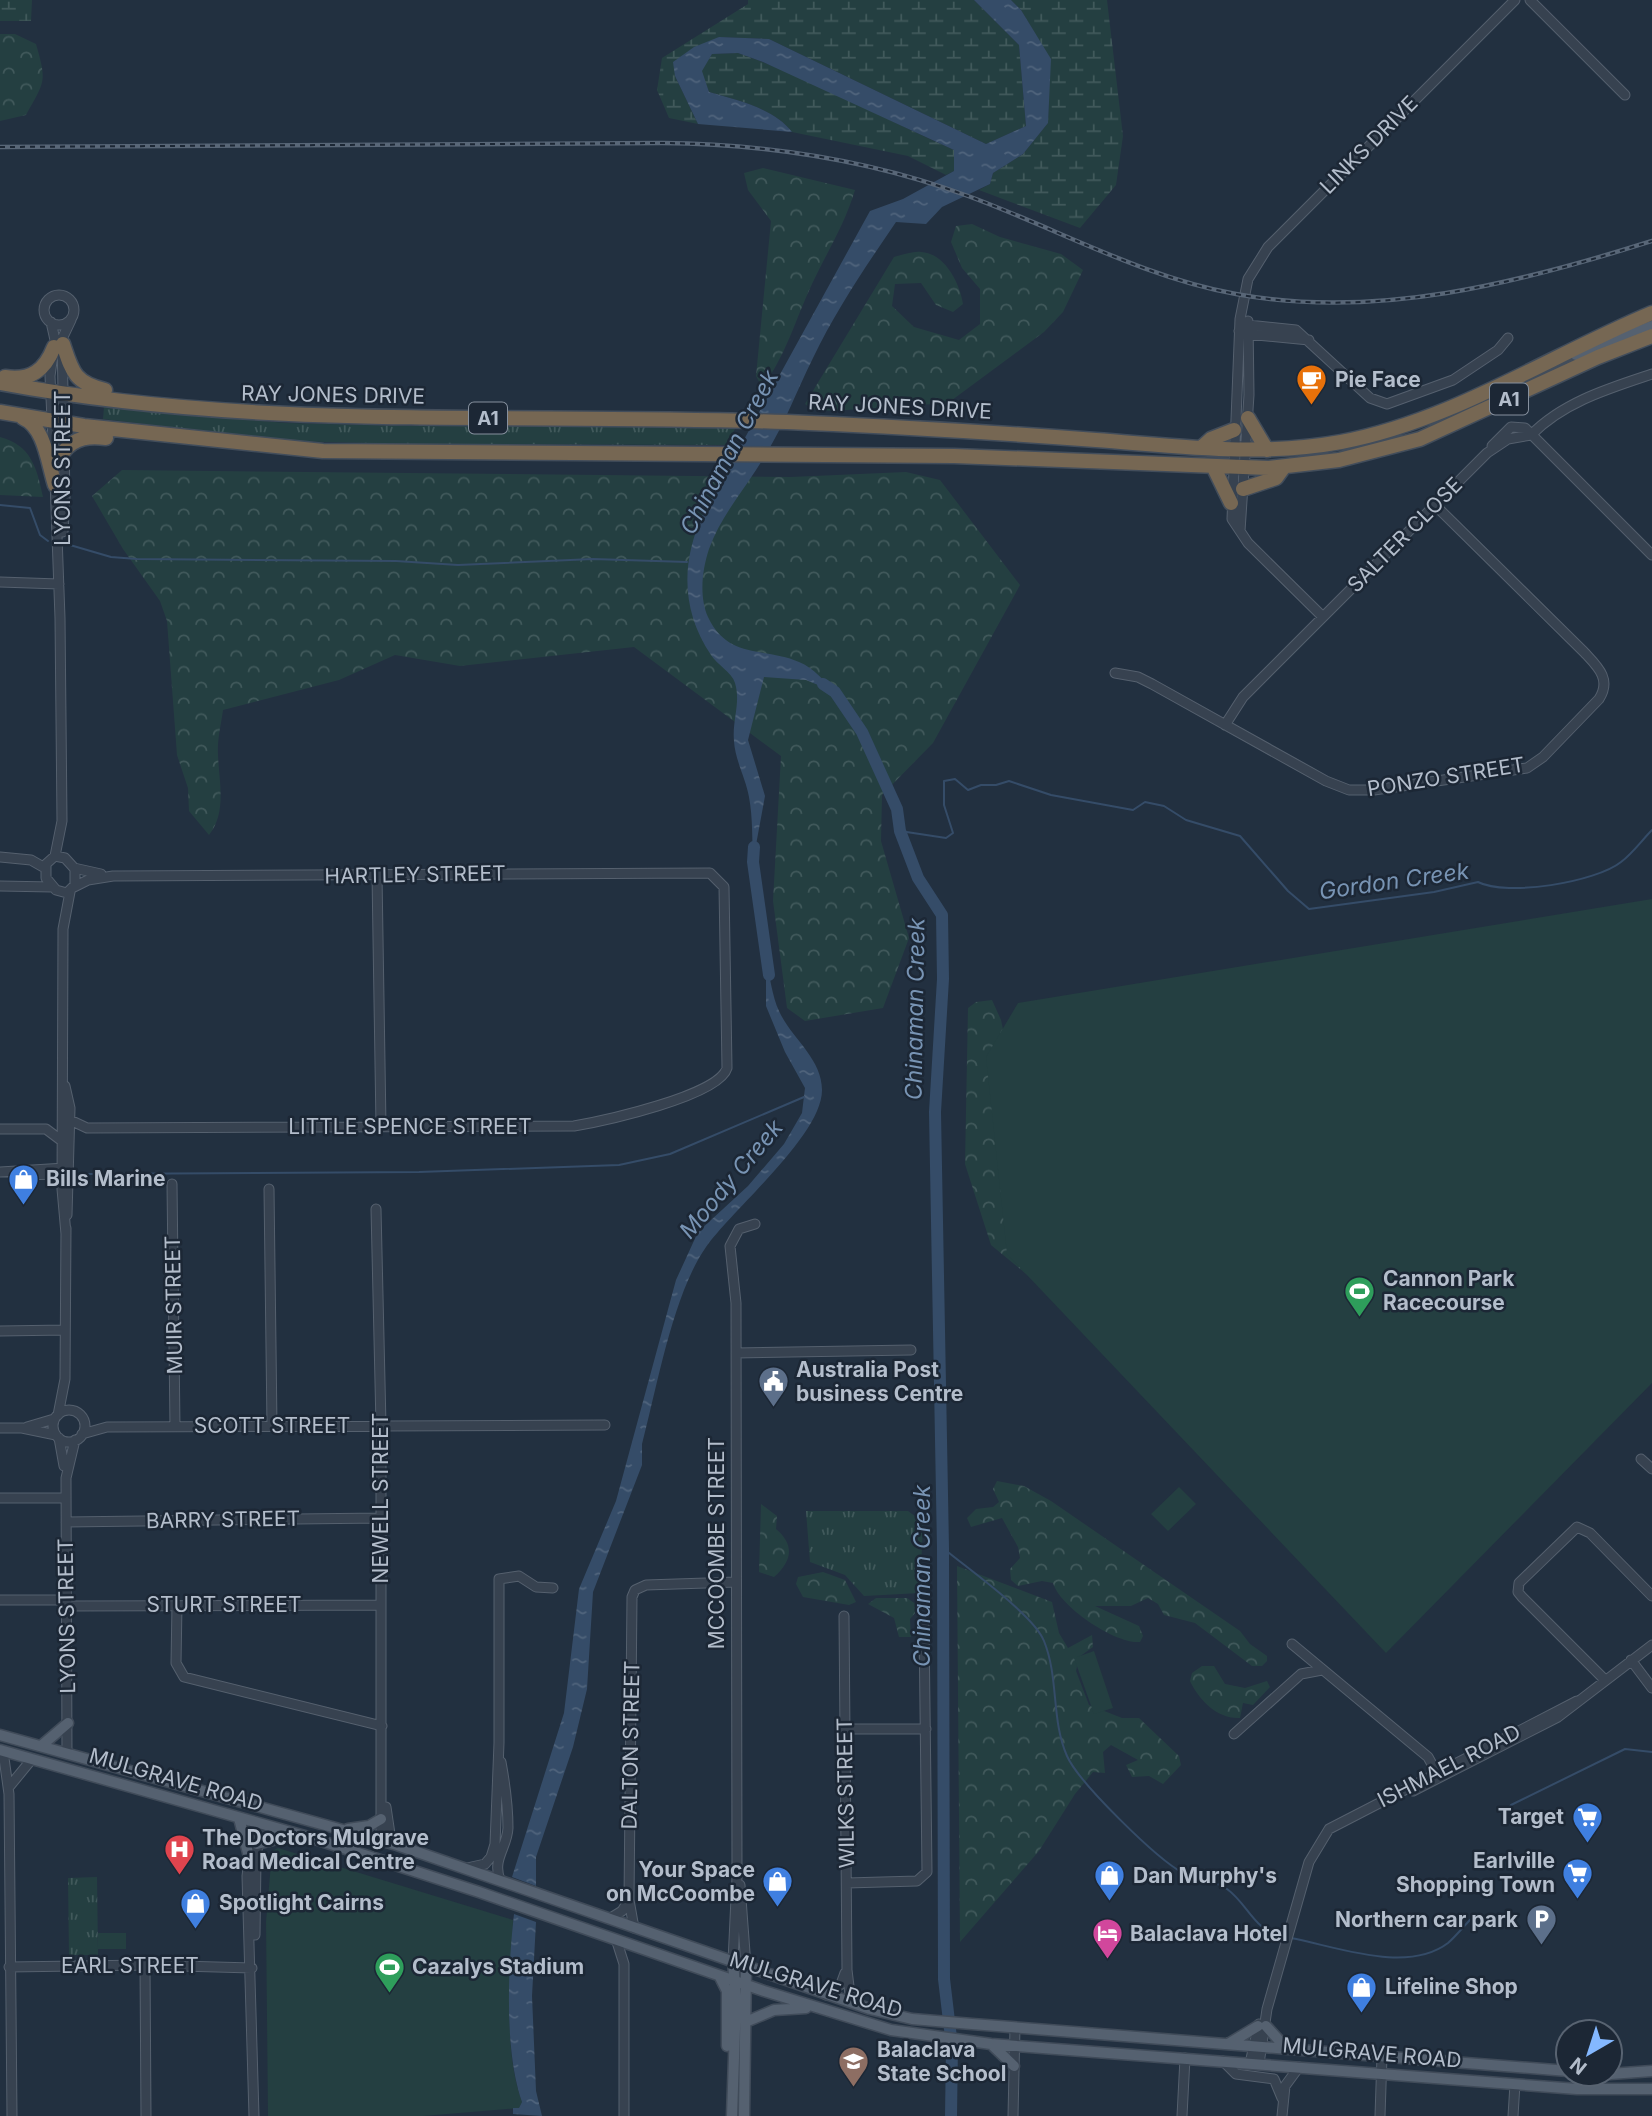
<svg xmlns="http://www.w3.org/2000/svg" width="1652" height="2116" font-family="Inter,sans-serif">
	<defs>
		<pattern id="grass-tufts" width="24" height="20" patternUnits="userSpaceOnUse" patternTransform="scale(1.75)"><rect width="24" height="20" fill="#243f41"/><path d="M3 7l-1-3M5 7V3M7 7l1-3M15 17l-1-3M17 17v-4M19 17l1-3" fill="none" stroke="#41595b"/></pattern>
		<pattern id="forest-crowns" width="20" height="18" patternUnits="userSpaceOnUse" patternTransform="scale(1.75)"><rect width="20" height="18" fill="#243f41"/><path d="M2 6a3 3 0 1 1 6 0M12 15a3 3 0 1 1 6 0" fill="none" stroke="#41595b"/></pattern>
		<pattern id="wetland-marsh" width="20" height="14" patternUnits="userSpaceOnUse" patternTransform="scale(1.75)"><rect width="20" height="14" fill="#243f41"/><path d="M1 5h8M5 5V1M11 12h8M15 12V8" fill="none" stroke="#41595b"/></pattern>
		<pattern id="water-ripples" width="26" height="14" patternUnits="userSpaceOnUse" patternTransform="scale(1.75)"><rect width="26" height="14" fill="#354c68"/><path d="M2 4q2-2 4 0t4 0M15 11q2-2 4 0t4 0" fill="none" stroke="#50647c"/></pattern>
	</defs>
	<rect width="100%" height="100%" fill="#223040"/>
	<path fill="url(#grass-tufts)" d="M104 407 286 423 406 426 736 427 726 445 408 444 287 441 103 419Z
		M806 1511H908L923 1522 920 1593 864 1596 845 1575 810 1562Z
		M97 1877 98 1955H69L68 1878Z"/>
	<path fill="url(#forest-crowns)" d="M0 34H15L36 44C47 82 45 81 26 115L0 121Z
		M763 168 855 190C845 224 827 252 812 284 796 318 785 358 762 387L756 376 771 221 748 190 744 173Z
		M972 224 1000 237 1061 254 1083 270 1063 312 1044 332 948 403 832 411 812 409 805 404 894 257C902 255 913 251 921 252 945 253 960 284 963 304L953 312 936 305 921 283 895 284 892 306 914 327 959 340 980 324V289L962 268 951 242 956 226Z
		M0 437C31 445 37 468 43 497L0 495Z
		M122 470 791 477 906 472 940 480 1020 585 933 743 882 795 881 841 909 938 883 1008 805 1021 787 1008 773 901 781 756 634 647 460 666 395 655 339 680 223 710C221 725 217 740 218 755 219 782 227 812 209 835L189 811 188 788 177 755 167 621 160 601 123 549 92 496Z
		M992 1000 1001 1020 1010 1062 1048 1292 991 1245 965 1164 968 1008 976 1002Z
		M997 1481 1024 1486 1051 1501 1240 1631 1250 1644 1267 1656V1661L1262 1666H1252L1195 1623 1164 1615 1158 1604 1148 1598 1131 1606H1095L1139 1626 1143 1636 1140 1642C1115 1644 1060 1607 1053 1583L1042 1581 1018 1586 1011 1580 1010 1569 1020 1558 1018 1547 1002 1518 971 1527 967 1518 976 1509 993 1507 999 1502 993 1489Z
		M761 1504 777 1516 776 1529C795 1545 792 1561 774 1577L759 1572Z
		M957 1566 1052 1602 1059 1633 1068 1648 1092 1635 1093 1647 1079 1657 1076 1671 1089 1705 1122 1718H1139L1179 1756 1181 1765 1163 1784 1149 1776 1132 1777 1126 1765 1138 1760 1111 1745 1103 1752 1105 1773 1093 1772 1075 1794 1039 1851 960 1942Z
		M823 1572 845 1580 856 1602 849 1605 803 1597 796 1584 798 1577Z
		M876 1598H907L920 1607 910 1619 911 1637H899L894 1618 868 1604Z
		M1202 1666H1214L1225 1684 1245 1688 1267 1681 1270 1687 1253 1705 1243 1703 1240 1718C1217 1719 1199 1700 1190 1681L1192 1673Z"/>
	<path fill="url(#wetland-marsh)" d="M0 0H32L31 21H0Z
		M748 0H974L1019 45 1026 126 986 144 769 39 719 37 675 76 698 124 669 118 657 90 662 58 748 4Z
		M1011 0H1107L1123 136 1116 185 1080 228 979 190 990 184 993 173 1023 154 1048 123 1050 59 1021 10Z
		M738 53C813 79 881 118 954 150V171L946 175 908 156 792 132C774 108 736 100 709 92L701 71 712 54Z"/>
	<path fill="#243f41" d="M1652 899V1383L1386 1653 1007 1254 986 1057 1018 1003Z
		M1179 1487 1196 1504 1168 1531 1151 1514Z
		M1094 1651 1113 1708 1094 1714 1074 1658Z
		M278 1848 513 1920C512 1980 502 2045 522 2102L519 2108 423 2116H268L266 1922 272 1851Z
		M98 1933H126V1949H98Z"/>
	<path fill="url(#water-ripples)" d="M974 0H1011L1021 10 1051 59 1048 123 1023 154 993 173 990 184 942 207 926 224 896 222C866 266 836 310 813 358 797 390 785 423 766 454 748 485 721 515 709 549 702 570 699 597 708 617 728 660 766 647 799 662 814 668 824 681 835 692L806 680 764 677 748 740 765 796 753 861C752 841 753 818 749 797 746 779 735 760 734 741 732 720 741 703 735 683 732 672 717 665 711 655 681 610 681 562 703 514L870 211 903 199 954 171V150L763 62 738 53 712 54 702 71 709 92C736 100 774 108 792 132L698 124 675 76 673 62 694 47 719 37 769 39 986 144 1026 126 1019 45Z
		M766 960C770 976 772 996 779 1011 791 1038 822 1058 822 1090 822 1135 734 1208 706 1247 673 1294 657 1387 642 1444V1465L593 1592 587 1689 573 1747 536 1857V1886L512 1877 564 1713 579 1589 616 1501 676 1280 698 1232 748 1186 784 1144 802 1113 805 1088 785 1052 766 1006Z
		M514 1914 536 1922 532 1996 536 2091 542 2116 513 2114V2108H519L522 2102C504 2051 508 1968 514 1914Z"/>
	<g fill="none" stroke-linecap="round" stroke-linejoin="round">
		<path stroke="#354c68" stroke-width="2" d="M0 505 30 508 40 535 48 541
			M70 545 111 557 137 559 396 561 458 565 593 559 687 562
			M900 831 946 838 953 833 944 805V781L955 779 968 790 981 785H996L1009 781 1051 795 1133 810 1145 802 1164 806 1186 820 1240 836 1288 891 1309 909 1434 892 1478 882C1507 897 1596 882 1621 862 1633 853 1642 840 1652 830
			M83 1174 419 1172 619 1165 670 1154 804 1097
			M943 1548C968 1569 1034 1615 1044 1641 1059 1678 1051 1720 1067 1756 1079 1783 1157 1859 1183 1873 1197 1881 1213 1879 1227 1889 1248 1904 1254 1931 1282 1936
			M1505 1817 1511 1805 1625 1749 1652 1752
			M1291 1938C1338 1947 1407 1974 1448 1943 1456 1936 1463 1927 1471 1919"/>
		<path stroke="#354c68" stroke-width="12" d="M823 684 835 692 862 732 897 809 900 831 918 878 942 915 943 979 935 1112 943 1548 944 1979 952 2046 951 2116
			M754 847 753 862 769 975"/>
		<defs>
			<path id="minor" d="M1530 0 1625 95
				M44 310a15 15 0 1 1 30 0a15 15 0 1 1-30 0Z
				M51 322 55 340 50 376 54 463
				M1239 331 1248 325 1296 330 1370 398 1387 404 1453 380 1498 350 1508 338
				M1246 334 1309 340
				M1531 435C1563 402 1610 388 1652 374
				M1492 446 1511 427 1525 428 1652 555
				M55 481 60 618 62 821 55 856
				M1240 531 1249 395 1248 321
				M63 532 65 497 62 339 71 320
				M0 582 59 584
				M1323 617 1248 543 1232 519 1240 319 1248 279 1268 247 1515 0
				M1115 673 1138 677 1152 684 1326 781 1349 790H1374L1527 768 1543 757 1599 699C1612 679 1597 666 1584 652L1435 505
				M1225 725 1243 697 1487 453 1508 439 1531 435
				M55 856 65 858 75 869V885L67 893 56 890 46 878V864Z
				M0 857 31 860 45 868
				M74 868 101 874
				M377 875 381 1126
				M0 886 52 887
				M65 1086 70 1108 67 1215
				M70 1120 87 1128 574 1126C603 1121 719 1096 727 1068L724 887 710 873 113 876 88 880 74 887
				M0 1129H46L62 1141
				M0 1172 65 1168
				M13 1175 65 1174
				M172 1184 175 1427
				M269 1189 272 1426
				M376 1209 381 1425V1840
				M66 1234 62 1189 63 929 70 892
				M0 1331 65 1330
				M736 1353 911 1350
				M53 1426a16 16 0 1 1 32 0a16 16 0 1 1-32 0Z
				M58 1415 65 1379 66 1228
				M27 1427 54 1419
				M0 1428H22L56 1435
				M82 1434 107 1427 605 1425
				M59 1438 64 1466
				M1641 1459 1652 1469
				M0 1498H66
				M66 1522 381 1518
				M0 1600H67
				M177 1605 176 1663 184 1677 382 1726
				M67 1606 381 1605
				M844 1616 847 1970 851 2003
				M1292 1644 1428 1757 1439 1777
				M1631 1660 1652 1688
				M1605 1680 1522 1597 1518 1592 1519 1583 1577 1527 1590 1533 1652 1596
				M845 1729H926
				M1234 1734 1301 1674 1322 1670
				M3 1751 9 1794 12 2116
				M67 1753 66 1478 75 1440
				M9 1787 32 1759
				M1413 1791 1558 1717 1652 1645
				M386 1807 390 1834 397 1845
				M254 1822 247 1876 254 2116
				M467 1868 485 1864 491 1857 495 1844 499 1743V1579L519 1576 536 1587 553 1588
				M500 1880C492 1859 507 1848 508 1828 508 1805 505 1784 501 1762
				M847 1883 917 1881 927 1872 924 1626
				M740 1885 746 1966
				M609 1919 622 1911 629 1900
				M634 1928 629 1900 632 1597 635 1590 646 1585 736 1582
				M255 1935 256 1858 261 1824
				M617 1942 624 1964V2116
				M733 1961 737 1877 736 1303 730 1246 739 1229 755 1224
				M145 1965 146 2116
				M9 1967 145 1965 252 1968
				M826 1995 841 1984 845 1973
				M1223 2061 1236 2074 1274 2079 1282 2098
				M1250 2063 1259 2024
				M1259 2064 1267 2009 1309 1862 1329 1829 1577 1701
				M1013 2116 1015 2027
				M1182 2116 1185 2058
				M1282 2116 1285 2086 1299 2067
				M1380 2116 1382 2056
				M1513 2116 1515 2084"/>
			<path id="major" d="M1576 355 1652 326
				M0 1735 397 1845 870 2009 912 2019 972 2024 1568 2071
				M41 1746 68 1723
				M0 1750 312 1838 479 1892 764 1991 891 2030 991 2044 1577 2089H1652
				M239 1818 248 1853
				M348 1829 369 1826 381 1819
				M257 1844 273 1840 286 1831
				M720 1977 727 1991V2046
				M748 2021 774 2010 806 2008
				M1266 2026 1287 2049
				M991 2044 1014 2066
				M1228 2044 1258 2026
				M1610 2074 1652 2071
				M732 2116 736 2000 733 1961
				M744 2116 746 1966"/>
			<path id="highway" d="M63 344C72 371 74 383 105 390
				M5 377C31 381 45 370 54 347
				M0 383C267 433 539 411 809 423 905 427 1001 433 1096 440 1178 446 1259 457 1341 442 1452 421 1549 356 1652 313
				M0 412 84 426 323 451 954 456 1269 468 1339 460 1420 439 1598 357 1652 336
				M23 418C45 427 48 464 55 485
				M1248 418 1267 450
				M1201 448 1211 439 1234 430
				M64 451C75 437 90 436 106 438
				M1214 468 1231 503
				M1243 489 1276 478 1284 467"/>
		</defs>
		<use href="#minor" stroke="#55606e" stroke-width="11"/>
		<use href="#major" stroke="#404b59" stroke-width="13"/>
		<use href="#highway" stroke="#424d5b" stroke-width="17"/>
		<use href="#minor" stroke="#374250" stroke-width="9"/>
		<use href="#major" stroke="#556170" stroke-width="10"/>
		<use href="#highway" stroke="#766753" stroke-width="14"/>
		<defs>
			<path id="rail" d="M0 147 662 143C767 144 870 160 968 196 1058 229 1142 277 1236 294 1376 320 1519 283 1652 241"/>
		</defs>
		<use href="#rail" stroke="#586677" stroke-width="4.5"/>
		<use href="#rail" stroke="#1c2735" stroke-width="2" stroke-dasharray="5" stroke-linecap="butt"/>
	</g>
	<defs>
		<symbol id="cafe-pin" viewBox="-11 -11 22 30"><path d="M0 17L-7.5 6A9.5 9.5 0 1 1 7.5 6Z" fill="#e8710a" stroke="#1c2735"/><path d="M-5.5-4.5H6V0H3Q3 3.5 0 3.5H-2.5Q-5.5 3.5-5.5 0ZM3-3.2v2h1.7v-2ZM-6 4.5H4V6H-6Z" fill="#fff"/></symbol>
		<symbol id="shop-pin" viewBox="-11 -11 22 30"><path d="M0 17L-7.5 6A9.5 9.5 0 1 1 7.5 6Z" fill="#3f7fe0" stroke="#1c2735"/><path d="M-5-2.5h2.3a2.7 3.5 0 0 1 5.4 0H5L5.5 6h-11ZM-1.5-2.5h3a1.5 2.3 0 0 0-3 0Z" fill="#fff"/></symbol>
		<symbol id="stadium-pin" viewBox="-11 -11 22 30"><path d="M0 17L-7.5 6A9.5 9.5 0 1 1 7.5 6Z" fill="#2e9e5b" stroke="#1c2735"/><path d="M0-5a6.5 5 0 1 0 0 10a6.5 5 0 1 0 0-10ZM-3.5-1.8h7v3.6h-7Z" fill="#fff"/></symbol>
		<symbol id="civic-pin" viewBox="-11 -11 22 30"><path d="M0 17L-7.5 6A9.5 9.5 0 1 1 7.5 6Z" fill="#5c6f8a" stroke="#1c2735"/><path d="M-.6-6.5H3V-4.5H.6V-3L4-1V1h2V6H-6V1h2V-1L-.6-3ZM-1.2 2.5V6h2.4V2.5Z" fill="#fff"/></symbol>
		<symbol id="supermarket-pin" viewBox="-11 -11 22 30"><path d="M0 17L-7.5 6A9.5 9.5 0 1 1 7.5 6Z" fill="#3f7fe0" stroke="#1c2735"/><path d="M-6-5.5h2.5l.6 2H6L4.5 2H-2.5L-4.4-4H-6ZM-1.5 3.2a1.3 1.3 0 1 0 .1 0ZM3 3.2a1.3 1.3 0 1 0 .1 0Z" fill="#fff"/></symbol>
		<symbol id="hospital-pin" viewBox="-11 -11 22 30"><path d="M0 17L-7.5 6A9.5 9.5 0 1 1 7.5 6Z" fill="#e0444e" stroke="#1c2735"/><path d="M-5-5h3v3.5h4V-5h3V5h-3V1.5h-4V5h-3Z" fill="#fff"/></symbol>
		<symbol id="parking-pin" viewBox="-11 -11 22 30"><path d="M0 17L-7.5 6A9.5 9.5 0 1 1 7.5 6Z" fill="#5c6f8a" stroke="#1c2735"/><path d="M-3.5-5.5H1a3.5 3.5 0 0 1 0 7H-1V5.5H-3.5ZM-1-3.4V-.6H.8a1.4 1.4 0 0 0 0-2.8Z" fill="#fff"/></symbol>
		<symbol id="hotel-pin" viewBox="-11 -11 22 30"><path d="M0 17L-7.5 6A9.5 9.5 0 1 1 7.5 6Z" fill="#d1479c" stroke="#1c2735"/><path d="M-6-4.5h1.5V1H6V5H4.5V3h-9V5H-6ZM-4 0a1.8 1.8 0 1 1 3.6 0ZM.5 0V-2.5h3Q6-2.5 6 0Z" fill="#fff"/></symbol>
		<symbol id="school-pin" viewBox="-11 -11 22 30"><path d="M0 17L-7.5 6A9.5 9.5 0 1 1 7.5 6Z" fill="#8d6e63" stroke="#1c2735"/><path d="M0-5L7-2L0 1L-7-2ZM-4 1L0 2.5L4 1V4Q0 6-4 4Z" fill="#fff"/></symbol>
	</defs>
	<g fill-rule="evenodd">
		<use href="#cafe-pin" x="1294" y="362" width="35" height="47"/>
		<use href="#shop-pin" x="6" y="1162" width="35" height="47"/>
		<use href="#stadium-pin" x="1342" y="1274" width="35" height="47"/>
		<use href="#civic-pin" x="756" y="1364" width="35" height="47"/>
		<use href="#supermarket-pin" x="1570" y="1800" width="35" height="47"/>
		<use href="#hospital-pin" x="162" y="1832" width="35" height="47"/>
		<use href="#supermarket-pin" x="1560" y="1856" width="35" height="47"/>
		<use href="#shop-pin" x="1092" y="1858" width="35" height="47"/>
		<use href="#shop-pin" x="760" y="1864" width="35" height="47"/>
		<use href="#shop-pin" x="178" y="1886" width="35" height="47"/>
		<use href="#parking-pin" x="1524" y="1902" width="35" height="47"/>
		<use href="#hotel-pin" x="1090" y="1916" width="35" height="47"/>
		<use href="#stadium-pin" x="372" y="1950" width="35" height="47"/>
		<use href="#shop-pin" x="1344" y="1970" width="35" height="47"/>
		<use href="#school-pin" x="836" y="2044" width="35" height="47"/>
	</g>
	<g text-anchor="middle" stroke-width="5" stroke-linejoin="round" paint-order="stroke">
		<g fill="#1c2735" stroke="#86909e" stroke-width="2">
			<rect x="1490" y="383.5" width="38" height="31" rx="5"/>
			<rect x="469" y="402.5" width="38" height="31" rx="5"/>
		</g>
		<g font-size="19" font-weight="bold" fill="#b3bdcb">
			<text x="1509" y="406">A1</text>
			<text x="488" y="425">A1</text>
		</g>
		<g font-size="21" fill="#b3bdcb" stroke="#1c2735">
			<text transform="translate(1369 145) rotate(-45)" y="7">LINKS DRIVE</text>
			<text transform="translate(333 395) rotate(1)" y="7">RAY JONES DRIVE</text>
			<text transform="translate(900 407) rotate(3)" y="7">RAY JONES DRIVE</text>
			<text transform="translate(63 468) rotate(-90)" y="7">LYONS STREET</text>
			<text transform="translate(1405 535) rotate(-45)" y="7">SALTER CLOSE</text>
			<text transform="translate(1446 777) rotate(-9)" y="7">PONZO STREET</text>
			<text transform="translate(415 875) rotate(-1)" y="7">HARTLEY STREET</text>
			<text x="410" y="1134">LITTLE SPENCE STREET</text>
			<text transform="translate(174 1305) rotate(-91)" y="7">MUIR STREET</text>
			<text x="272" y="1433">SCOTT STREET</text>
			<text transform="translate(381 1498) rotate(-90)" y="7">NEWELL STREET</text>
			<text transform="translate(223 1520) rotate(-1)" y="7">BARRY STREET</text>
			<text transform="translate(717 1543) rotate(-90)" y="7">MCCOOMBE STREET</text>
			<text x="224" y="1612">STURT STREET</text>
			<text transform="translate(67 1616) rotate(-91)" y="7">LYONS STREET</text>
			<text transform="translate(631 1745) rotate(-89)" y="7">DALTON STREET</text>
			<text transform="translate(1449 1766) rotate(-27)" y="7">ISHMAEL ROAD</text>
			<text transform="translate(176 1780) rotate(16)" y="7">MULGRAVE ROAD</text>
			<text transform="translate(846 1793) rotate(-91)" y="7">WILKS STREET</text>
			<text x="130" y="1973">EARL STREET</text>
			<text transform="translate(816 1985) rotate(17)" y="7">MULGRAVE ROAD</text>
			<text transform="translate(1372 2053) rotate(5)" y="7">MULGRAVE ROAD</text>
		</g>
		<g font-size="21" font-weight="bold" fill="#b3bdcb" stroke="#1c2735" text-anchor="start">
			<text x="1335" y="387">Pie Face</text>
			<text x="46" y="1186">Bills Marine</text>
			<text x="1383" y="1286">Cannon Park<tspan x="1383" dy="24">Racecourse</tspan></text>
			<text x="796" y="1377">Australia Post<tspan x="796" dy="24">business Centre</tspan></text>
			<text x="1564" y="1824" text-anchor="end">Target</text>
			<text x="202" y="1845">The Doctors Mulgrave<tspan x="202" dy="24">Road Medical Centre</tspan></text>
			<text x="1555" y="1868" text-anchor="end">Earlville<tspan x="1555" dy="24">Shopping Town</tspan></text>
			<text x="755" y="1877" text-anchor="end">Your Space<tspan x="755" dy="24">on McCoombe</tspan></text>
			<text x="1133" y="1883">Dan Murphy's</text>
			<text x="219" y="1910">Spotlight Cairns</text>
			<text x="1518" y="1927" text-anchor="end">Northern car park</text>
			<text x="1130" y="1941">Balaclava Hotel</text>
			<text x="412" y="1974">Cazalys Stadium</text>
			<text x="1385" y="1994">Lifeline Shop</text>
			<text x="877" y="2057">Balaclava<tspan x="877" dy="24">State School</tspan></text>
		</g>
		<g font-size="23" font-style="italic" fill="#7894b4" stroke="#1c2735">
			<text transform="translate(729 452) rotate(-62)" y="8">Chinaman Creek</text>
			<text transform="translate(1394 881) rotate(-8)" y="8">Gordon Creek</text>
			<text transform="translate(915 1009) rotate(-89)" y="8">Chinaman Creek</text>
			<text transform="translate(731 1179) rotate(-50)" y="8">Moody Creek</text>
			<text transform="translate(922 1576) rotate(-90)" y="8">Chinaman Creek</text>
		</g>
	</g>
	<g transform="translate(1589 2053) rotate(219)"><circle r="33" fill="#1c2735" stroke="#586371" stroke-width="2"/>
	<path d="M0-5L12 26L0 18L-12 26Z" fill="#84b8ff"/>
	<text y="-10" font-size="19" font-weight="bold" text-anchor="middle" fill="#b3bdcb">N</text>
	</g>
</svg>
